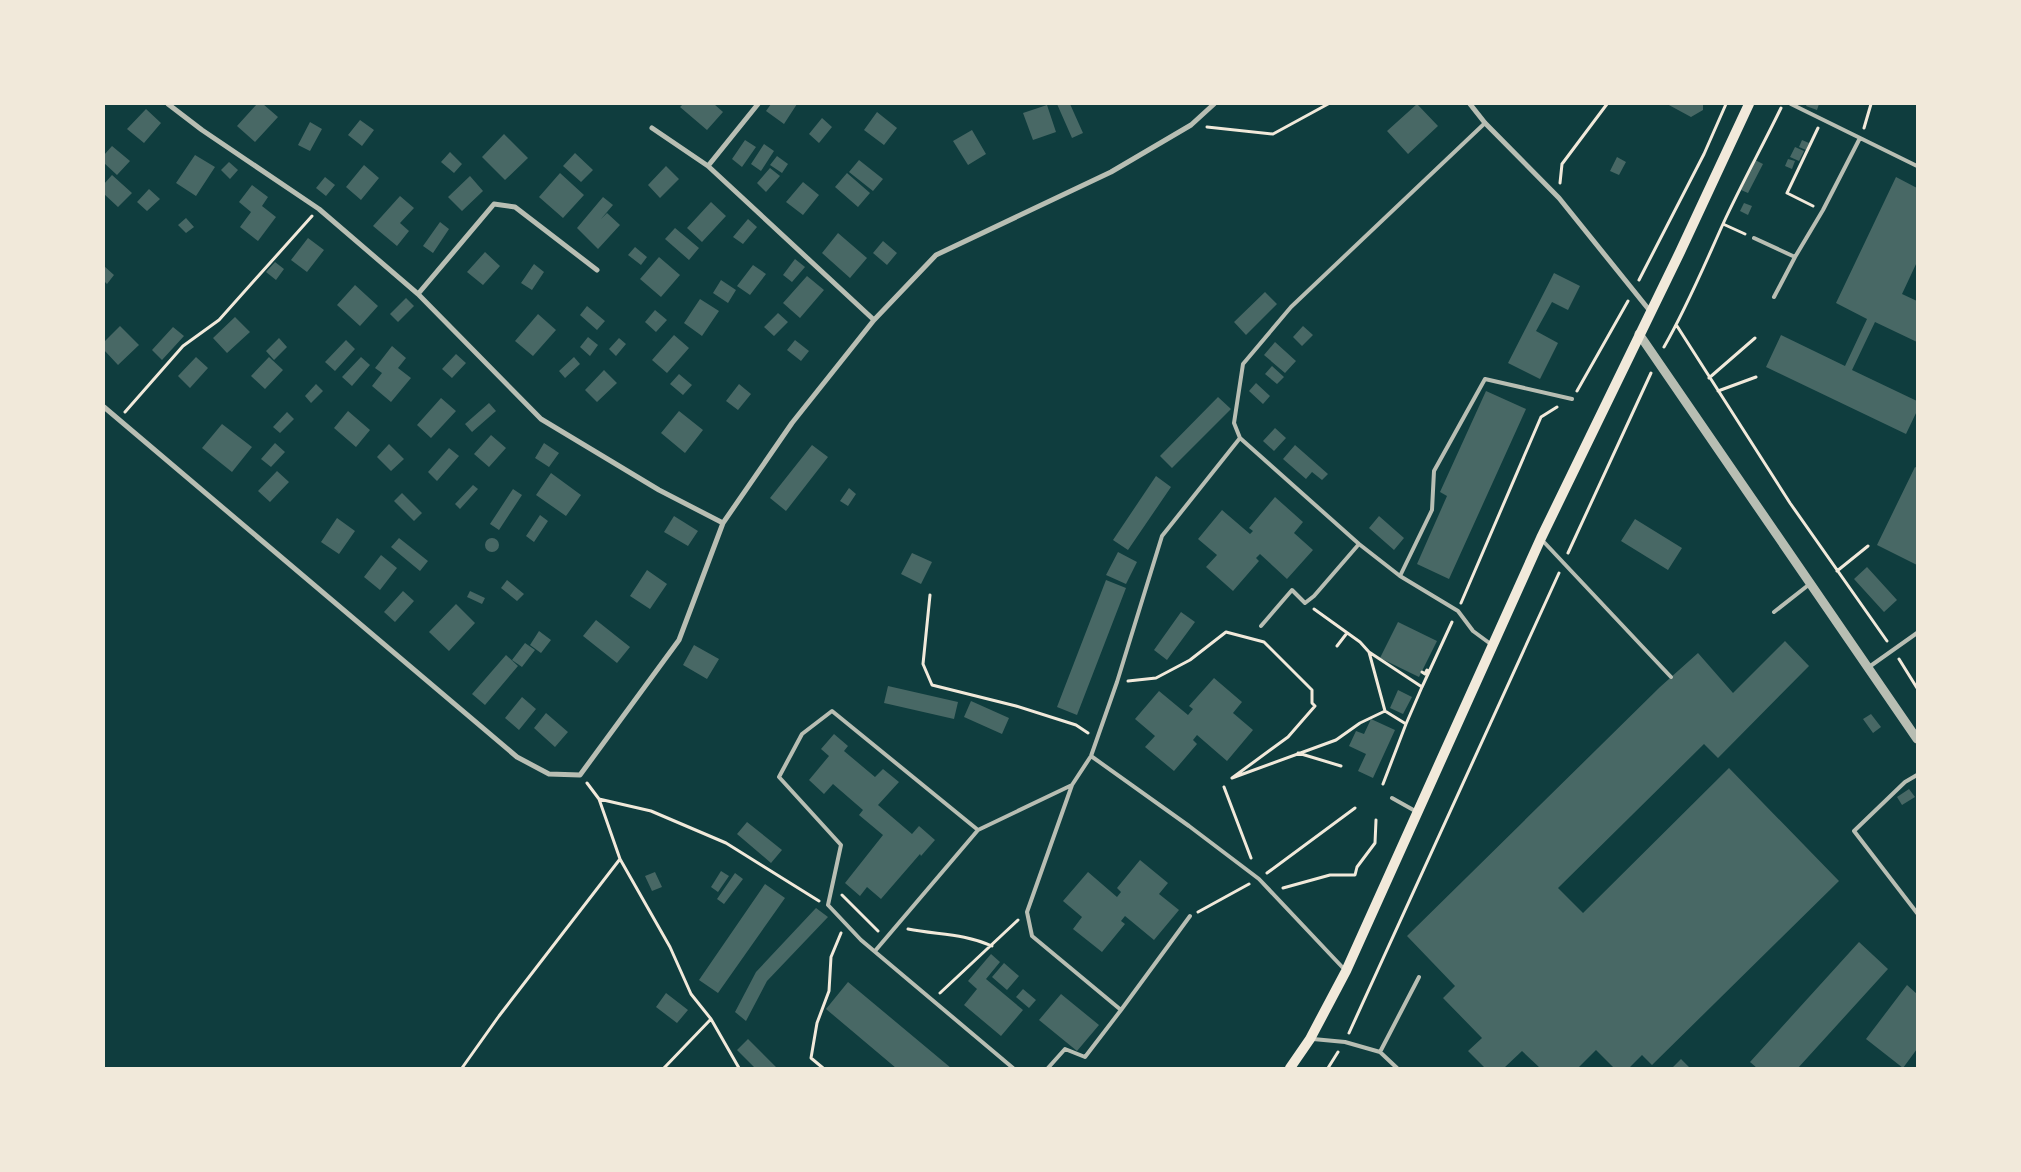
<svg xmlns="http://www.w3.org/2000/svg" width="2021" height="1172" font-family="'Nunito Sans',sans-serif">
	<rect width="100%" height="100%" fill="#0f3d3e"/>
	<path fill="#486865" d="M257 104H263L278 117 255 142 237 126Z
		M683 104H714L723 112 707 130 680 107Z
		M771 104H797L784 124 766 111Z
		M1057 104H1070L1083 133 1072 138Z
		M1417 104 1438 126 1408 154 1387 131Z
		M1667 104H1703V110L1691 117Z
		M1807 104H1819L1817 110 1806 106Z
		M1047 105 1056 132 1033 140 1023 113Z
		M146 109 161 123 144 143 127 129Z
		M877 112 897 128 884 145 864 130Z
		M822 118 832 127 819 143 809 134Z
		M360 120 374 130 362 146 348 135Z
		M310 122 322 129 310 151 298 145Z
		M972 130 986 154 968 165 953 141Z
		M504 134 528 158 505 180 482 157Z
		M745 140 756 147 742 167 732 159Z
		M1802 140 1809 143 1806 150 1799 147Z
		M764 144 774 151 761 171 751 164Z
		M112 146 130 161 117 175 104 163V155Z
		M1795 147 1804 151 1799 161 1790 157Z
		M450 152 462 164 454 173 441 162Z
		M575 153 593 170 581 182 563 166Z
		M195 155 215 167 196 196 176 183Z
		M777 156 788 164 782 173 770 165Z
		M1617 157 1626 162 1619 175 1610 171Z
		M1788 159 1795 161 1792 169 1785 166Z
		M859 160 883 179 873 191 849 172Z
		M1755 160 1763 164 1748 193 1741 190Z
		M229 162 238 170 230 179 221 170Z
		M364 165 379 178 361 200 346 187Z
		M666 166 679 179 660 198 648 185Z
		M770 168 780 176 766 192 757 183Z
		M560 173 584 195 563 218 539 197Z
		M847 173 870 193 858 207 835 187Z
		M112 175 132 193 118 207 104 194V184Z
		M470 176 483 191 462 211 448 197Z
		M325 177 335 185 326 196 316 188Z
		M1896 177 1917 188V262L1902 294 1917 301V342L1875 322 1852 370 1917 401V411L1906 434 1766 367 1781 335 1845 366 1867 319 1836 303Z
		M803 182 819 195 803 215 786 202Z
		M252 185 268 197 262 206 276 217 258 241 240 227 251 212 239 202Z
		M149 189 160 199 147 211 137 202Z
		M400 196 414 208 400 223 409 231 397 246 373 226Z
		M603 197 613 205 601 219 607 213 620 225 598 249 577 228Z
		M711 202 726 216 702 242 687 228Z
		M1744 203 1752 206 1748 215 1740 211Z
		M186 218 194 227 186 233 178 225Z
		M748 219 757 227 743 244 733 237Z
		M440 222 449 229 433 253 423 246Z
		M675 228 699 248 689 260 665 239Z
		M838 233 867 258 850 278 822 253Z
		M308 238 324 250 307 272 291 260Z
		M883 241 897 253 887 265 873 253Z
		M635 247 647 257 641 265 628 255Z
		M485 252 500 266 483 285 467 272Z
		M659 257 680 275 661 297 640 279Z
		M795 259 805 267 792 282 783 275Z
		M275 262 284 269 276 280 266 272Z
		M534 264 544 272 532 290 521 283Z
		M753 265 766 274 750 295 737 286Z
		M104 266 114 275 107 284 104 281Z
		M1554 273 1580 286 1568 310 1552 302 1536 331 1558 343 1540 379 1508 363Z
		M807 276 824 290 800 318 783 303Z
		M721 280 736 290 728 303 713 293Z
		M355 285 378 306 360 326 337 305Z
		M1265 292 1277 304 1246 335 1234 322Z
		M406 298 414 306 398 322 390 314Z
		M700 299 719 311 702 336 684 323Z
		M587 306 605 321 597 330 580 315Z
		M655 310 667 320 656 332 645 322Z
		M778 313 788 322 774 336 764 327Z
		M538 314 556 330 533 356 515 341Z
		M235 317 250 332 227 353 213 338Z
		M120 326 139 345 118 365 104 350V342Z
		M1303 326 1313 335 1302 346 1293 337Z
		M173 327 184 336 162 360 152 350Z
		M674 335 689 348 667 373 652 360Z
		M588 337 598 345 590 356 580 347Z
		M279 338 287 347 274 360 266 351Z
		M619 338 626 344 616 356 609 349Z
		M346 340 355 349 335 371 325 362Z
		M795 340 809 351 801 361 787 350Z
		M1275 342 1296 361 1285 373 1264 355Z
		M392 346 406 358 398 368 411 378 391 402 372 386 382 373 375 368Z
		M456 354 466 363 452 378 442 369Z
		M196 357 208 368 190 388 178 376Z
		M269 357 283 370 265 389 251 376Z
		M361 357 370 365 352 386 342 377Z
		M574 357 580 364 565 378 559 371Z
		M1272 366 1284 377 1277 384 1265 374Z
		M604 370 617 383 597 402 585 390Z
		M679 374 692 385 683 395 670 384Z
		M1256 383 1270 396 1263 404 1249 391Z
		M316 384 323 391 311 403 305 396Z
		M739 384 751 394 738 410 726 401Z
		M1486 391 1526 409 1449 579 1417 564 1447 496 1440 492Z
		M1218 397 1231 409 1172 468 1160 456Z
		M441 398 456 411 431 438 417 425Z
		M489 403 496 411 472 432 465 424Z
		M348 411 370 430 356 447 334 428Z
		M679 411 703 430 685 453 661 433Z
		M287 412 294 419 280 433 273 427Z
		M222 424 252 447 232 472 202 448Z
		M1275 428 1286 438 1274 451 1263 441Z
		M491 435 506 448 489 467 474 454Z
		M275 443 285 452 271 467 261 459Z
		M544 443 559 453 549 467 535 458Z
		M389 444 404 459 391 471 377 457Z
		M812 445 828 457 786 511 770 498Z
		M1295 445 1328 474 1322 480 1312 472 1306 479 1283 459Z
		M449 448 459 456 437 481 428 472Z
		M1915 467 1917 468V565L1877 545Z
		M277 471 289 482 270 502 258 491Z
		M551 473 581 495 566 516 536 495Z
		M1156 476 1171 487 1128 550 1113 540Z
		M473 485 478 489 460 509 455 504Z
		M849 488 856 494 848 506 840 501Z
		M513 489 522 495 499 530 490 524Z
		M402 493 422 513 414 521 394 501Z
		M1275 497 1303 522 1294 533 1313 550 1287 579 1260 554 1256 558 1259 561 1233 591 1206 567 1217 555 1198 539 1222 510 1250 534 1253 531 1249 528Z
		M540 515 548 521 534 542 526 536Z
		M674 516 698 531 688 546 664 532Z
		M1379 516 1404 538 1394 550 1369 528Z
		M337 518 355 531 339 554 321 542Z
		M1635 519 1682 548 1668 570 1621 541Z
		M485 545a7 7 0 1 1 14 0a7 7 0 1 1-14 0Z
		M399 538 428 561 420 571 391 547Z
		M1118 552 1137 562 1126 584 1106 575Z
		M912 553 932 562 921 584 901 574Z
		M381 555 397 568 380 590 364 577Z
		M1867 567 1897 600 1884 612 1854 579Z
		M647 570 667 584 650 609 630 596Z
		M507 580 524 594 517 601 501 588Z
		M1106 580 1126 588 1077 715 1057 707Z
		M403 591 414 601 395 622 384 612Z
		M470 591 485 598 482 604 467 597Z
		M456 604 475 623 449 651 429 632Z
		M1181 612 1195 622 1167 660 1154 650Z
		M596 620 630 647 617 663 583 636Z
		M1398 622 1437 641 1419 677 1380 658Z
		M539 631 551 640 541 653 530 645Z
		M1785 641 1809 666 1718 758 1704 744 1558 888 1583 913 1729 768 1839 881 1652 1065 1642 1055 1629 1068H1614L1596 1050 1578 1068H1540L1522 1051 1504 1068H1485L1468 1051 1482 1038 1443 998 1455 986 1407 936 1660 687 1698 653 1733 693Z
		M525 643 535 650 522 667 512 660Z
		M694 645 719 659 707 679 683 665Z
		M506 655 518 666 485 705 472 694Z
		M1214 678 1242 702 1233 713 1253 730 1227 761 1197 735 1193 740 1197 744 1174 771 1145 747 1155 736 1135 719 1159 691 1188 715 1193 709 1189 706Z
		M888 686 958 702 954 719 884 703Z
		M1398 690 1412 697 1403 714 1390 708Z
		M522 697 536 709 519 730 505 718Z
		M971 701 1009 718 1002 734 964 717Z
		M546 713 568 732 555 747 534 728Z
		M1871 714 1881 727 1873 733 1863 719Z
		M1371 719 1395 730 1373 778 1358 771 1366 754 1349 746 1356 731 1364 734Z
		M834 734 848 746 844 751 875 777 883 769 899 782 878 805 912 834 919 826 935 840 921 856 920 854 881 899 867 887 860 896 845 883 883 835 859 815 863 810 833 784 824 794 809 780 829 756 821 749Z
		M1909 789 1915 797 1902 805 1897 797Z
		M747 822 782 850 771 863 737 834Z
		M1140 860 1168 883 1159 894 1179 910 1154 940 1125 916 1121 921 1125 924 1102 952 1073 929 1082 917 1063 901 1088 872 1117 897 1121 892 1117 888Z
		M721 871 729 876 718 892 711 887Z
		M655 872 662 887 652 891 645 876Z
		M735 873 743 879 724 904 717 899Z
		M765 884 785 898 718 993 699 980Z
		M816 908 828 917 767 981 746 1021 735 1012 756 972Z
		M1859 942 1888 969 1798 1068H1757L1750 1062Z
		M991 954 1000 962 986 979 1023 1010 1001 1036 964 1005 977 989 968 981Z
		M1004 963 1019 976 1007 990 992 977Z
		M848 982 951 1068H896L826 1009Z
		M1907 985 1917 994V1049L1903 1068 1866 1039Z
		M1023 989 1036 1000 1029 1008 1016 997Z
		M666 993 688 1010 677 1023 656 1007Z
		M1061 994 1099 1025 1077 1051 1039 1020Z
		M748 1039 777 1068H755L737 1050Z
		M1681 1059 1690 1068H1672Z"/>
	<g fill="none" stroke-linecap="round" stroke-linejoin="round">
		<path stroke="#f1e9da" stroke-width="3" d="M1207 127 1273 134 1328 104
			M1864 128 1871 104
			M1560 183 1562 164 1607 104
			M1813 206 1787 193 1818 128
			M1723 224 1745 234
			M1639 280 1704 154 1726 104
			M1677 326 1790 503 1887 641
			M1664 347C1687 307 1704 266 1723 224 1741 185 1762 147 1781 108
			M1709 378 1755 338
			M1577 391 1628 301
			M1718 391 1756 377
			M125 412 183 346 219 320 312 216
			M1568 553 1651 373
			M1837 571 1868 546
			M930 595 923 664 932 685 1016 706 1076 725 1088 733
			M1461 603 1541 417 1557 407
			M1337 646 1347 633
			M1369 652 1385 711
			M1899 659 1917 688
			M1422 672 1425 674 1427 670
			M1128 681 1156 678 1190 660 1226 632 1264 642 1312 690V703L1315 706 1288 737 1232 778 1336 740 1360 723 1385 711 1406 724 1422 687 1369 652 1360 642 1314 609
			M1422 687 1452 622
			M1298 753 1341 766
			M587 783 599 799 620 859
			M1383 784 1406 724
			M1224 787 1251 858
			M599 799 651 811 726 843 819 901
			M1267 873 1355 808
			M1283 888 1330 875H1355L1357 867 1375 843 1376 820
			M842 895 878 931
			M1198 912 1249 884
			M908 929C938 935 963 933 992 946
			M940 993 1018 920
			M1349 1033 1559 573
			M462 1068 499 1016 620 859 670 947 691 994 711 1019
			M664 1068 711 1019 739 1068
			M823 1068 811 1058 817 1023 829 991 831 957 841 933
			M1328 1068 1338 1052"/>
		<path stroke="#b8beb3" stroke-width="4" d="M1791 104 1917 166
			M1754 238 1795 257 1823 210 1860 138
			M1774 297 1795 257
			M1240 438 1234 423 1243 364 1291 307 1485 123
			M1542 540 1671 677
			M1400 576 1432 510 1434 471 1485 379 1572 399
			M1774 612 1811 583
			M1261 626 1292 590 1305 603 1314 596 1359 544
			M1869 667 1917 633
			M1091 756 1189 826 1259 879 1345 970
			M1917 775 1905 782 1854 831 1917 913
			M1072 785 1027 912 1032 936 1121 1010 1190 916
			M1392 798 1417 812
			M875 951 978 830
			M1313 1039 1345 1042 1380 1052 1419 977
			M1380 1052 1397 1068
			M1013 1068 861 940 828 905 841 845 779 777 802 734 832 711 978 830 1072 785 1091 756 1117 682 1162 536 1240 438 1359 544 1400 576 1458 611 1473 631 1492 645
			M1048 1068 1065 1049 1085 1057 1121 1010"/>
		<path stroke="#b8beb3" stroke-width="5" d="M168 104 202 130 319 209 418 294 541 419 659 490 723 523
			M1470 104 1485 123 1559 198 1650 311
			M652 128 708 166 874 320
			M708 166 758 104
			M418 294 494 204 515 207 597 270
			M104 407 517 757 549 774 580 775 679 640 723 523 792 423 874 320 936 255 1111 172 1191 125 1214 104"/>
		<path stroke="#b8beb3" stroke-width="9" d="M1639 334 1917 739"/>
		<path stroke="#f1e9da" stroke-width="10" d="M1290 1068 1310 1039 1346 971 1541 538 1680 252 1749 104"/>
	</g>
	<rect width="2021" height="1172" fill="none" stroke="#f1e9da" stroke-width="210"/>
</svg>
